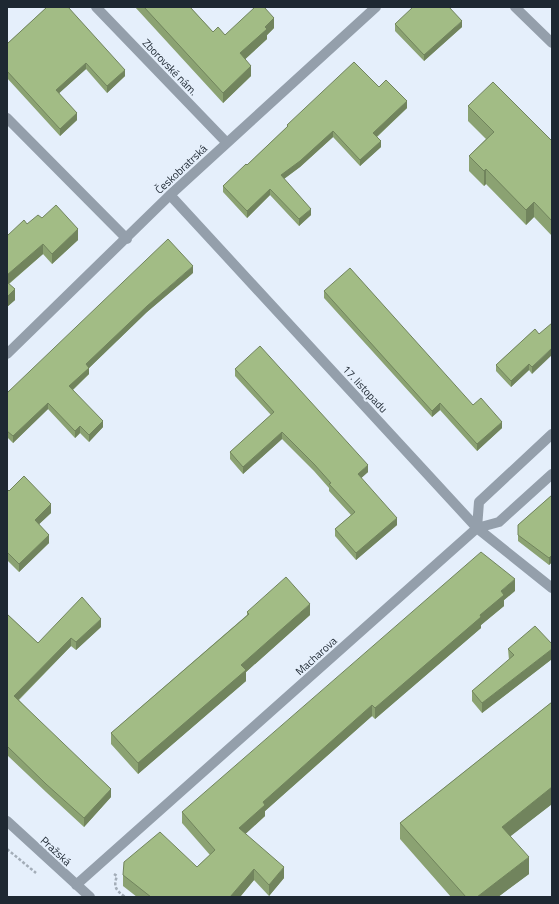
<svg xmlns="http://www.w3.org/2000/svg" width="559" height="904" font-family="'Titillium Web',sans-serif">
	<rect width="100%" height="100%" fill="#e5effb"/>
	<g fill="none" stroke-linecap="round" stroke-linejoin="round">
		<path stroke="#a3adb8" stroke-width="2.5" stroke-dasharray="3 2" stroke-linecap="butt" d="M7 849 36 873
			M114 874 117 876C113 887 116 890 125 897"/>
		<path stroke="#949fab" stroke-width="10" d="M96 7 227 143
			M515 7 552 43
			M7 118 127 239
			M170 195 477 528 552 588
			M7 354 170 195 376 7
			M477 528 499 522 552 474
			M7 821 90 897
			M76 885 477 528 479 502 552 434"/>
	</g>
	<path fill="#8ba272" d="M47 7 125 76 107 93 86 69 59 93 77 120 60 136 7 78V44Z
		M135 7H190L213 32 225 35 274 28 267 35V39L245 59 251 76 223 103Z
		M395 24 462 27 424 61 395 31Z
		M379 87 407 108 377 137 381 147 360 166 333 137 300 167 284 179 311 215 299 226 270 195 247 218 223 192V186L247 165 287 127V125Z
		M468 106 552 141V236L534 217 526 225 486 184 484 186 469 171V156L486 139 468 121Z
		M42 218 78 240 52 264 43 254 9 284 15 300 7 307V236L27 224Z
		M193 273 147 312 89 368V374L73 390 103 427 89 442 80 433 75 438 48 409 13 443 7 437V393Z
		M324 291 473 405 502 428 477 451 440 410 432 417 324 298Z
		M535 329 532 374 529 370 511 387 496 371V365Z
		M235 369 368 472 361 478 397 525 356 560 335 536V529L351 515 329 491V488L314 471 282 439 243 474 230 459V452L271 415 235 376Z
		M7 489 9 491 51 513 39 524 49 543 19 572 7 560Z
		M552 495V562L549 565 518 541V525Z
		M515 591 504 600V606L481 625V628L375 719 372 716 265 811V816L245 834 284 878 269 896 254 880 240 897H137L123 886V875L197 867 210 855 182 823V812Z
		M247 612 310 615 246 672V681L138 774 111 744V733L247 615Z
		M7 614 38 643 101 627 76 650 71 646 19 700 111 797 84 827 46 792 7 755Z
		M552 644V659L482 713 472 701V691L509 660 508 649Z
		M552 702V804L510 836 529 874 498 897H451L400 839V823Z"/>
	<path fill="#71845d" d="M274 18V28L267 35V39L240 64V53Z
		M462 21V27L424 61V55Z
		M86 63V69L56 96V90Z
		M251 66V76L223 103V93Z
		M125 70V76L107 93V86Z
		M407 101V108L373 140V133Z
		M77 113V120L60 136V129Z
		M333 131V137L300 167 281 181V175Z
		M381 141V147L360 166V160Z
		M486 169V184L484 186V171Z
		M270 189V195L247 218V211Z
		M534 202V217L526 225V210Z
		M311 209V215L299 226V219Z
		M78 229V240L52 264V254Z
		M43 244V254L7 285V275Z
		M193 266V273L147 312 89 368V374L69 393V386L86 364 147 306Z
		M15 289V300L7 307V297Z
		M552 348V355L532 374V367Z
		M529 364V370L511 387V381Z
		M48 403V409L13 443V436Z
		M440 403V410L432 417V411Z
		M103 421V427L89 442V435Z
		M502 422V428L477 451V444Z
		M80 426V433L75 438V431Z
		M282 432V439L243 474V467Z
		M368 465V472L358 481V474Z
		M51 504V513L35 528V520Z
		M397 518V525L356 560V553Z
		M49 535V543L19 572V564Z
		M552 555V562L549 565V558Z
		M515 579V591L504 600V606L481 625V628L375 719V708L480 615 501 591Z
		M310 604V615L246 672V681L138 774V763L241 665Z
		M101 619V627L76 650V642Z
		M71 638V646L14 704V696Z
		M552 649V659L482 713V703Z
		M372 705V716L265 811V816L239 840V828L263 802Z
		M552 787V804L502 843V827Z
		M111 789V797L84 827V818Z
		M529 857V874L498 897H477Z
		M284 867V878L269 896V885Z
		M254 869V880L240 897H230Z"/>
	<path fill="#a2bc85" stroke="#71845d" d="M47 7H68L125 70 107 86 86 63 56 90 77 113 60 129 7 71V44Z
		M144 7H190L213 32 218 27 225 35 255 7H264L274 18 265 27 267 29 240 53 251 66 223 93Z
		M413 7H449L462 21 424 55 395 24Z
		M354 62 379 87 386 80 407 101 373 133 381 141 360 160 333 131 300 161 281 175 311 209 299 219 270 189 247 211 223 186 246 164 247 165 288 126 287 125Z
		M493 82 552 141V221L534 202 526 210 486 169 484 171 469 156 494 132 468 106Z
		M56 205 78 229 52 254 43 244 7 275V236L24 220 27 224 38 215 42 218Z
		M168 239 193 266 147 306 86 364 89 368 69 386 103 421 89 435 80 426 75 431 48 403 13 436 7 431V393Z
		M350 268 473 405 481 398 502 422 477 444 440 403 432 411 324 291Z
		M7 282 15 289 7 297Z
		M552 323V348L532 367 529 364 511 381 496 365 535 329 539 334Z
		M260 346 368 465 358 474 397 518 356 553 335 529 355 512 329 484 331 483 314 464 282 432 243 467 230 452 274 412 235 369Z
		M24 476 51 504 35 520 49 535 19 564 7 552V489L9 491Z
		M552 495V555L549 558 518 535V525Z
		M481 552 515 579 501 591 504 595 480 615 481 617 375 708 372 705 263 802 265 805 239 828 284 867 269 885 254 869 230 897H151L123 875 124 862 160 832 197 867 215 850 182 812Z
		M286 577 310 604 241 665 246 670 138 763 111 733 249 614 247 612Z
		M82 597 101 619 76 642 71 638 14 696 111 789 84 818 46 784 7 746V614L38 643Z
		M535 626 552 644V649L482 703 472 691 514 655 508 649Z
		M552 702V787L502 827 529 857 477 897H466L400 823Z"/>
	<g text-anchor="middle" stroke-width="4" stroke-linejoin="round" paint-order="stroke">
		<g font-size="11" fill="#1e2832" stroke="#e5effb">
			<text transform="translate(170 67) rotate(46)" y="4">Zborovské nám.</text>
			<text transform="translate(181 169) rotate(-43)" y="4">Českobratrská</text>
			<text transform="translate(365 389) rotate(47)" y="4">17. listopadu</text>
			<text transform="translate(316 656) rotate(-42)" y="4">Macharova</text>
			<text transform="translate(56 851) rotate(43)" y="4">Pražská</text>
		</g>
	</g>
	<rect width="559" height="904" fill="none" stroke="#1e2832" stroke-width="16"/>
</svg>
